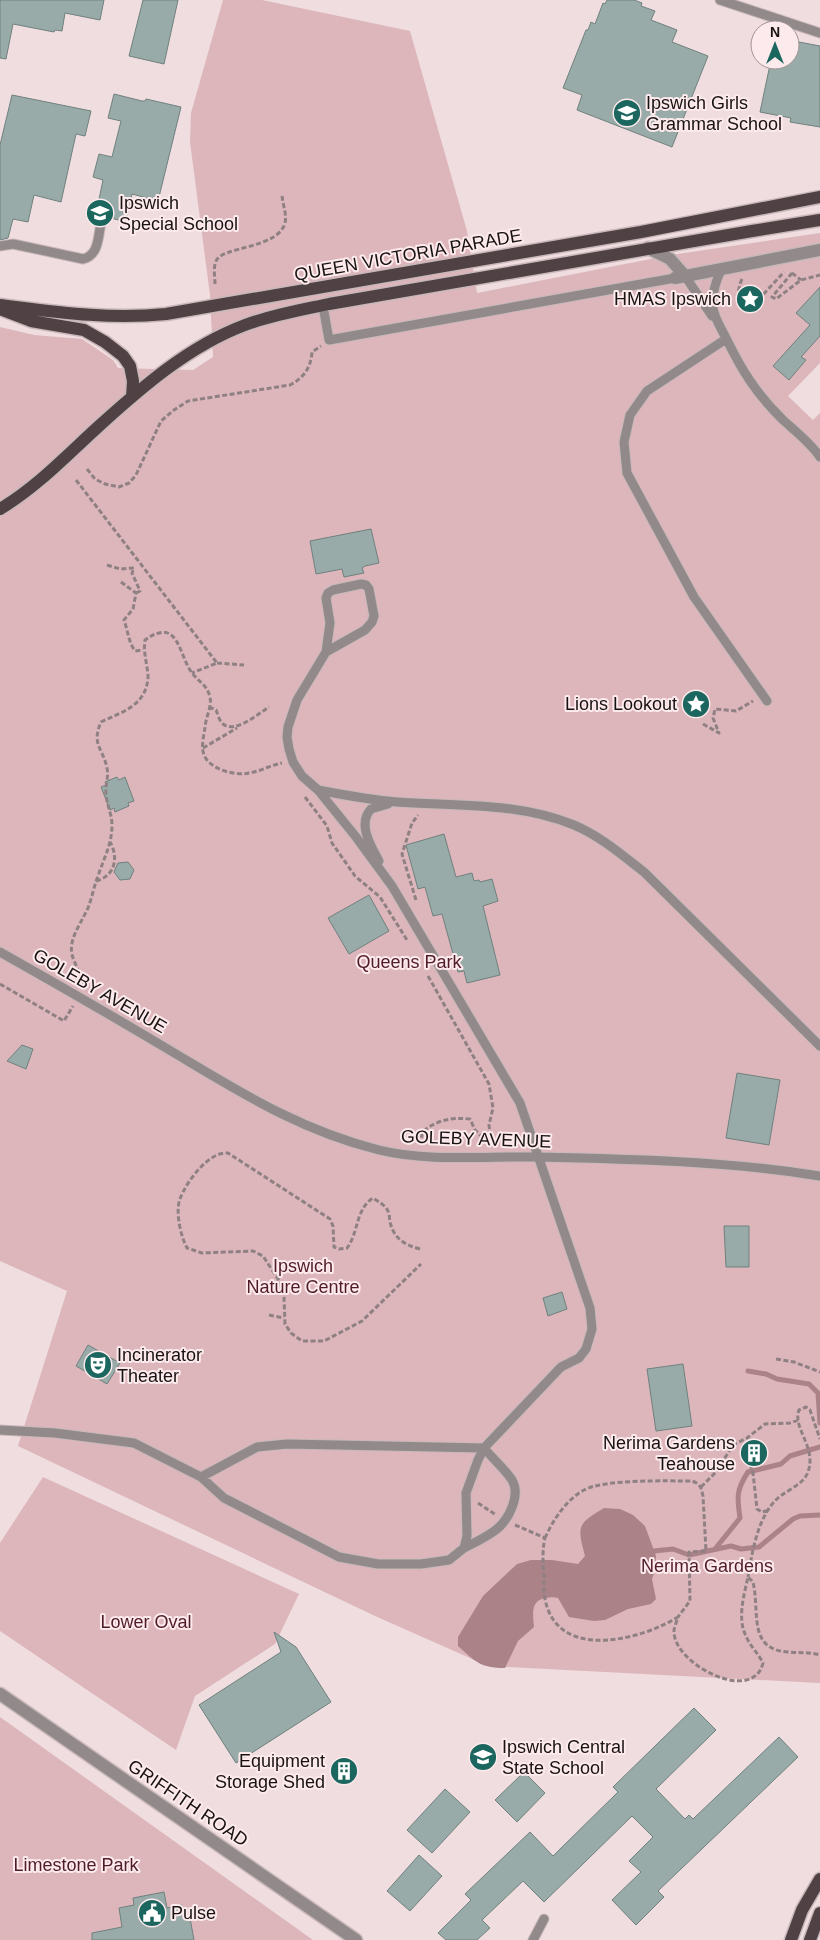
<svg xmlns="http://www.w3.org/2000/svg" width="820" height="1940" font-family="Arial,sans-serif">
	<rect width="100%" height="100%" fill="#f0dddf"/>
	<path fill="#dcb6bb" d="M223 0H262L410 31 467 231 477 293 671 255 820 233V363L788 396 813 420 820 413V1683L488 1666 375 1616 18 1446 67 1291 0 1261V327L34 335 82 339 113 360 118 368 193 370 213 357 210 295 190 142 191 113Z
		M43 1477 299 1594 275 1644 195 1696 176 1750 0 1631V1543Z
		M0 1717 313 1940H0Z"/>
	<path fill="#aa8288" d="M604 1508 620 1509 633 1515 645 1526 656 1556 655 1570 652 1579 656 1599 651 1604 628 1609 605 1620 594 1621 569 1617 558 1598C554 1597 551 1597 546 1598 530 1600 533 1615 534 1627L518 1641 505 1668C480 1668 476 1662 458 1646V1637L483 1596 517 1564 531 1560H552L578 1564 585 1556C577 1526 577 1524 604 1508Z"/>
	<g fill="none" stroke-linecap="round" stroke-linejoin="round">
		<path stroke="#aa8288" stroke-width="5" d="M748 1371 766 1374 777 1379 809 1384 818 1393 820 1423
			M715 1549 740 1518C737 1498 736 1490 748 1472L781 1464 790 1456 820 1447
			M654 1551 673 1549 689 1555 731 1546 741 1549 759 1547 793 1519 800 1516 820 1515"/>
	</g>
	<path fill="#98aba8" stroke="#6f817e" d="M0 0H104L100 20 65 13 62 31 55 30 54 32 13 24 6 59 0 58Z
		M143 0H178L164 64 129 56Z
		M607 0H634L642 3 641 6 655 11 651 20 677 30 672 42 708 56 672 147 577 110 582 95 563 88 586 30H588L591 22 595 24 603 3 605 4Z
		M799 42 820 46V127L790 122 791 118 760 112 771 60H790V43L798 44Z
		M114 94 142 101H145L146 99 181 107 158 201 132 194 126 222 96 214 103 180 93 177 99 154 112 157 121 121 108 118Z
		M12 95 91 111 85 136 76 134 61 202 34 195 28 222 13 219 8 238 0 240V145Z
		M820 287V336L801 357 806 360 789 380 773 366 810 325 796 313Z
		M371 529 379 563 365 566 362 568 364 573 344 577 342 569 316 574 310 541Z
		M117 777 119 780 125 777 134 801 128 803 129 806 115 812 114 808 110 810 101 787 106 785 105 782Z
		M444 834 456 877 472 873 474 881 479 880 480 882 492 879 498 901 483 906 500 975 467 983 464 971 458 972 442 914 433 916 425 887 418 889 406 845Z
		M128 862 134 870 130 879 120 880 114 872 118 863Z
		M369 895 389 931 349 954 328 918Z
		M22 1045 33 1049 26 1069 7 1061Z
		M737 1073 780 1080 769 1145 726 1138Z
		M724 1226H749V1267H726Z
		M562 1292 567 1309 548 1316 543 1298Z
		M88 1345 120 1363 107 1384 76 1366Z
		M683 1364 692 1426 656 1431 647 1369Z
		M760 1440 767 1458 748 1465 742 1447Z
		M274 1632 296 1647 331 1702 236 1763 199 1705 281 1652Z
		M694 1708 716 1730 656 1789 685 1819 689 1815 693 1819 779 1737 798 1757 658 1891 664 1897 636 1925 612 1900 641 1872 629 1861 653 1837 632 1816 544 1902 523 1881 482 1920 490 1928 477 1940H446L438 1933 471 1900 465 1894 530 1832 553 1856 618 1792 613 1787Z
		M346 1759 355 1773 342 1781 333 1768Z
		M524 1772 545 1793 517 1822 495 1800Z
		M445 1789 470 1812 432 1853 407 1830Z
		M419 1855 442 1876 410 1911 387 1891Z
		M164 1892 167 1908 182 1905 184 1919 190 1918 194 1940H92V1933L122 1927 119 1908 134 1905 133 1898Z"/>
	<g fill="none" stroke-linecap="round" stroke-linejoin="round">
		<defs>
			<path id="service" d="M720 0 820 33
				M0 246 13 244 83 259C99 255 98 237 101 223
				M721 270C716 281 711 294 713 307 714 318 721 328 726 338 742 371 756 393 782 419 795 431 810 442 820 457
				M685 276 712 316
				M323 306 329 340 675 278
				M726 339 647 391 630 415 624 442 627 473 694 597 767 701
				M318 790C344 795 370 800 397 802 457 806 517 802 574 825 600 836 622 855 644 872L820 1046
				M379 861C371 846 357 824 371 809L388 804
				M0 952C57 984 114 1017 171 1051 240 1092 299 1130 379 1150 427 1162 487 1156 536 1157 631 1159 726 1161 820 1176
				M0 1430 55 1433 134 1443 201 1477 257 1447 287 1444 484 1448
				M201 1477 224 1498 339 1557 378 1564H421L449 1560 464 1548 467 1536 466 1493 478 1460 484 1448 561 1367 579 1358 586 1349 592 1329 590 1308 520 1103 392 886 356 837 318 790 302 776 293 762 289 749 287 737 288 727 297 700 326 652 330 623 326 598 328 593 333 590 361 584 366 585 369 589 374 616 372 622 365 630 326 652
				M464 1548C476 1542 487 1537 497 1529 509 1519 521 1495 512 1480 505 1469 493 1459 484 1448
				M533 1940 544 1919"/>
			<path id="minor" d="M648 248 670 259 685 276
				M675 278 820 250"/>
			<path id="tertiary" d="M0 1694 356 1940"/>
			<path id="primary" d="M0 305C56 312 110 320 166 314L641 232 820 197
				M0 309 31 321 84 330 105 342 123 356 130 366 133 381 132 397
				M0 509C37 487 67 455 99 426 142 387 189 346 245 325 272 315 301 310 329 304L752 231 820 220
				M791 1940 802 1910 820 1879
				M810 1940 820 1913"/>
		</defs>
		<use href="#service" stroke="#c9b8ba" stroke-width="11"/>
		<use href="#minor" stroke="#c9b8ba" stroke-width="15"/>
		<use href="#tertiary" stroke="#c9b8ba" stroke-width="15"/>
		<use href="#primary" stroke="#c9b8ba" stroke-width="15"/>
		<path stroke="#8f8183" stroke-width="3" stroke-dasharray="5 2.5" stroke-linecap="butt" d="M792 273 772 297 776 299 801 280 820 275
			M792 273 801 280
			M742 279C736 292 738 302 747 312L784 272
			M215 284C215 277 213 268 216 261 222 246 278 249 285 223 287 215 283 205 282 196
			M87 469 95 479 105 484 119 487 129 483 136 475 161 421 174 410 188 401 290 385C304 378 311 367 312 352L321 346
			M76 480 217 663 192 673
			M107 565 120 569 134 568 132 573 140 591 136 593
			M121 582 136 593 133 609 124 620C128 631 128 641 135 651L143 650
			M217 663 244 665
			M209 707 216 710C218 714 219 721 223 724 235 734 258 714 269 707
			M703 724 719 733 713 718 715 709 736 711 753 701
			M203 748 237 728
			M305 797 327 826 332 843 355 876 380 897 407 940
			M96 881C115 876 119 858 110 842
			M416 900 402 854 412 823 418 815
			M428 976 489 1084 493 1108 489 1125 490 1133
			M0 984 64 1021 73 1006
			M83 985 84 982 79 979C80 964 67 959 73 939 76 929 83 919 88 908 92 898 94 886 98 876 104 858 112 844 112 825 112 815 107 805 106 795 105 786 109 777 107 768 103 748 91 745 101 722 122 712 148 705 148 675 147 663 143 652 145 640 179 616 178 654 192 673 199 682 207 685 210 697 212 706 206 717 205 727 204 736 200 748 205 757 212 770 236 776 249 773 261 771 271 765 282 763
			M421 1145 422 1132C437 1120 451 1117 470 1119L475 1130 482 1137 490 1133 492 1147
			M420 1249C405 1245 394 1239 390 1222 389 1219 390 1214 388 1211 385 1205 379 1202 373 1198 355 1210 359 1232 347 1248L339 1249 334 1247 333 1226 330 1219 228 1153C209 1151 186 1182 180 1199 175 1212 181 1237 187 1248L202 1253 253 1251 263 1256 280 1282 284 1297 285 1324 291 1333 302 1341H324L362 1321 421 1264
			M269 1315 284 1318
			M776 1359 794 1362 820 1372
			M750 1464 753 1473 757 1509 762 1512 769 1510
			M701 1487 716 1472 733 1445 747 1438 765 1424 790 1423 798 1420
			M478 1503 496 1515
			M515 1525 545 1538C542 1551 543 1563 544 1576 544 1584 543 1592 545 1599 557 1662 641 1640 678 1617 677 1621 674 1627 674 1631 673 1664 753 1705 763 1663 758 1653 750 1646 746 1636 737 1619 744 1595 748 1577L753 1582 754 1587C759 1616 749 1650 789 1652 800 1653 810 1652 820 1655
			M545 1538C553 1520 566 1500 584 1490 604 1479 667 1481 692 1481 701 1484 701 1488 703 1496L706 1551 689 1552 690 1601 678 1617
			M748 1577C752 1553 757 1521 774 1502 783 1491 803 1486 808 1472 817 1447 792 1428 799 1410L806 1407 810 1410 820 1439"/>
		<use href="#service" stroke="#91898a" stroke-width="9"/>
		<use href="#minor" stroke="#91898a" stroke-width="12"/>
		<use href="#tertiary" stroke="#91898a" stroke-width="12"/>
		<use href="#primary" stroke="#504244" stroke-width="12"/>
	</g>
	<defs>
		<symbol id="school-disc" viewBox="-11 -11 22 22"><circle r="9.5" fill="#1b665e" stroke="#fdeaec"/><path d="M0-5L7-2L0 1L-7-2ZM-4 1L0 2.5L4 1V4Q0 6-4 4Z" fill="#fff"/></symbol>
		<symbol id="sight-disc" viewBox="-11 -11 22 22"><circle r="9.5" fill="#1b665e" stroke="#fdeaec"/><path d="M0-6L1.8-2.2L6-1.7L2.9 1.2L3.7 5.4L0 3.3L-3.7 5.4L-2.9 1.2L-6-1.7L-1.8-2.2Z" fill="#fff"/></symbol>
		<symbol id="theatre-disc" viewBox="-11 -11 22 22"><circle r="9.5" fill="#1b665e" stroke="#fdeaec"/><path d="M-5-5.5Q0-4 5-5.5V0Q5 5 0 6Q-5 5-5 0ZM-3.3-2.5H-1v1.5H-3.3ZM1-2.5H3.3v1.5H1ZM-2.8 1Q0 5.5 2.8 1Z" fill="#fff"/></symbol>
		<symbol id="building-disc" viewBox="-11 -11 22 22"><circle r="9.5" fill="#1b665e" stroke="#fdeaec"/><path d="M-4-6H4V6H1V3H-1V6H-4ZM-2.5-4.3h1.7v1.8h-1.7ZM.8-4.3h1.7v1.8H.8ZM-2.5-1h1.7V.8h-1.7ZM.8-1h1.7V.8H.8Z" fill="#fff"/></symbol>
		<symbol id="civic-disc" viewBox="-11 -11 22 22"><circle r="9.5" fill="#1b665e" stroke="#fdeaec"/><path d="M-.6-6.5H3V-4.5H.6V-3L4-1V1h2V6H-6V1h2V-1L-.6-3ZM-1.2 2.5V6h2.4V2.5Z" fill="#fff"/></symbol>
	</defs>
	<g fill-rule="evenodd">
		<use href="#school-disc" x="611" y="97" width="32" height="32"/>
		<use href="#school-disc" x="84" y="197" width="32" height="32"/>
		<use href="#sight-disc" x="734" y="283" width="32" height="32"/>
		<use href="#sight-disc" x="680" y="688" width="32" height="32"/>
		<use href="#theatre-disc" x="82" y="1349" width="32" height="32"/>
		<use href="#building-disc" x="738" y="1437" width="32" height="32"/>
		<use href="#school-disc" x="467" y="1741" width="32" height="32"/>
		<use href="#building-disc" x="328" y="1755" width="32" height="32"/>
		<use href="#civic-disc" x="136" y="1897" width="32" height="32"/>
	</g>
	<g text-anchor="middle" stroke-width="4" stroke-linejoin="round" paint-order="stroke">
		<g font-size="18" fill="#181213" stroke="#fdeaec" text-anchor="start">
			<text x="646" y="109">Ipswich Girls<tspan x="646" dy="21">Grammar School</tspan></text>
			<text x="119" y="209">Ipswich<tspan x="119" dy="21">Special School</tspan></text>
			<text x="731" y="305" text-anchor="end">HMAS Ipswich</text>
			<text x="677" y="710" text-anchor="end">Lions Lookout</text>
			<text x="117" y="1361">Incinerator<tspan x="117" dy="21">Theater</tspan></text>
			<text x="735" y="1449" text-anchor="end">Nerima Gardens<tspan x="735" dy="21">Teahouse</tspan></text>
			<text x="502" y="1753">Ipswich Central<tspan x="502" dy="21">State School</tspan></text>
			<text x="325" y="1767" text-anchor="end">Equipment<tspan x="325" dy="21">Storage Shed</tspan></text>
			<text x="171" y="1919">Pulse</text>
		</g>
		<g font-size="18" fill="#181213" stroke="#fdeaec">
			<text transform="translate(408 255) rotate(-10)" y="6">QUEEN VICTORIA PARADE</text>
			<text transform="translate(100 991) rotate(30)" y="6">GOLEBY AVENUE</text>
			<text transform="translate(476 1139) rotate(2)" y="6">GOLEBY AVENUE</text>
			<text transform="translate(188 1803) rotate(34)" y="6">GRIFFITH ROAD</text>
		</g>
		<g font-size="18" fill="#511c29" stroke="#fdeaec">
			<text x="409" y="968">Queens Park</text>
			<text x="303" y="1272">Ipswich<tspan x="303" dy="21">Nature Centre</tspan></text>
			<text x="707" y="1572">Nerima Gardens</text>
			<text x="146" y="1628">Lower Oval</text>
			<text x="76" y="1871">Limestone Park</text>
		</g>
	</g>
	<g transform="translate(775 45)"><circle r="24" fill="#fdeaec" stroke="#a19495"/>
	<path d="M0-4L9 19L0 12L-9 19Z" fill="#1b665e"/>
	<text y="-8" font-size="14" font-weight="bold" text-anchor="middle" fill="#181213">N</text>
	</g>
</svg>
